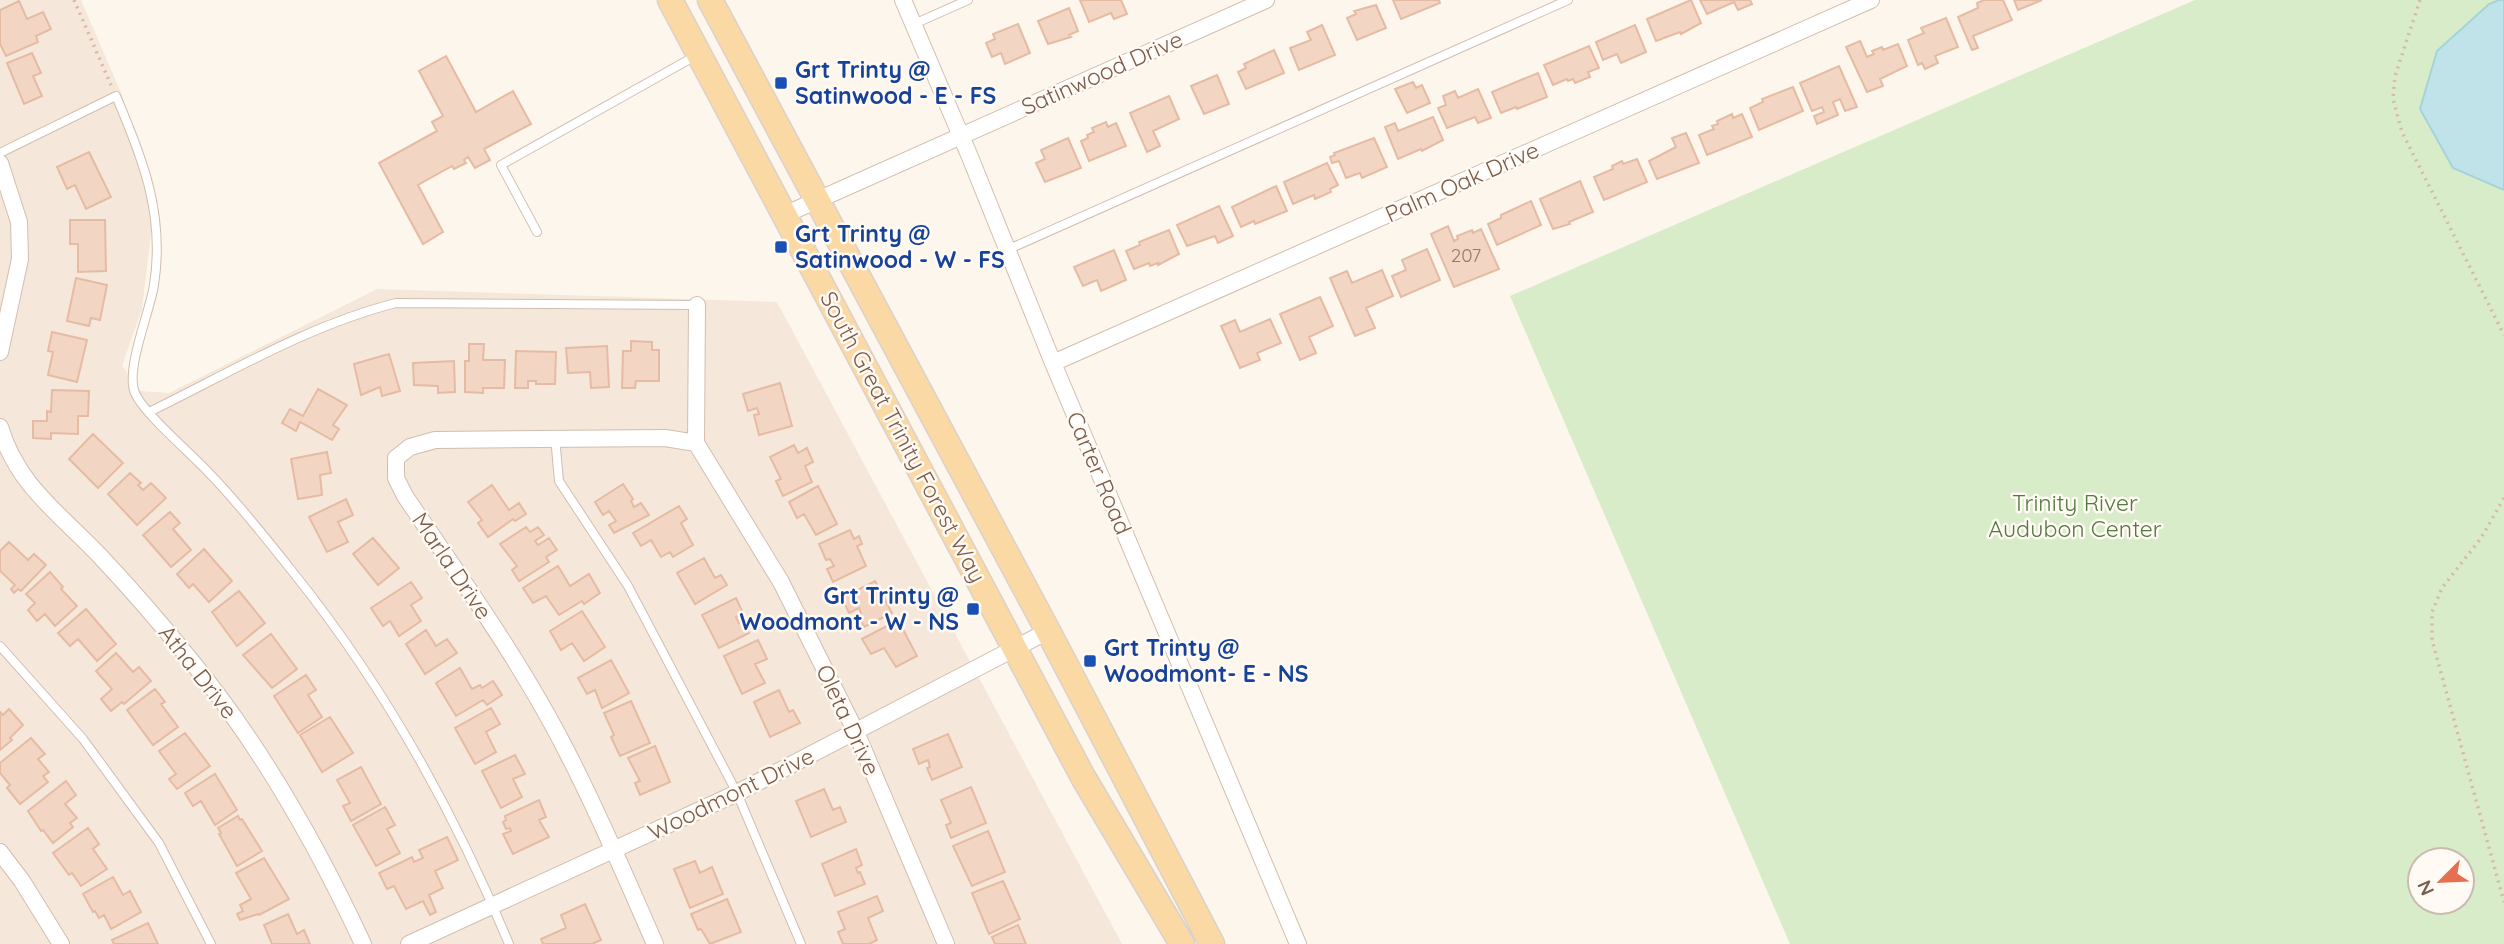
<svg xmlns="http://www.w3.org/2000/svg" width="2504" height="944" font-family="Quicksand,sans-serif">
	<rect width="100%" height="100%" fill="#fdf6ec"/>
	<path fill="#f5e8da" d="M0 0H81L122 95 155 200 142 309 122 366 141 391 169 393 377 289 777 302 1122 944H0Z"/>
	<path fill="#d8ecc9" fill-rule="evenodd" d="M2195 0H2504V944H1790L1510 296ZM2420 860H2462V902H2420Z"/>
	<path fill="#bfe3e8" stroke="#a5d3da" stroke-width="2" d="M2499 0H2504V190L2453 168 2420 109 2437 51 2489 4Z"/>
	<path fill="#f3d5c3" stroke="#e6bba3" stroke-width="2" d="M1080 0H1121L1127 14 1114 19 1111 13 1089 22Z
		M1393 0H1439L1440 3 1401 19Z
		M1691 0 1701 23 1681 34 1680 32 1656 41 1647 19Z
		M1700 0H1750L1752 4 1738 10 1734 2 1707 14Z
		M1984 0H2003L2012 20 1973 36 1978 48 1972 50 1958 17 1978 8 1977 3Z
		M2014 0H2042L2018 10Z
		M19 1 27 19 43 12 51 29 36 36 38 42 6 56 0 44V10Z
		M1376 5 1386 28 1357 40 1347 18 1356 14 1354 11Z
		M1069 8 1078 31 1069 35 1071 37 1048 44 1038 21Z
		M1946 18 1958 47 1935 56 1938 63 1925 69 1922 63 1918 65 1908 40 1924 33 1921 28Z
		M1018 24 1030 53 1005 64 1001 53 992 57 986 43 995 39 993 34Z
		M1322 25 1335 55 1299 70 1290 48 1311 40 1307 32Z
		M1635 25 1646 52 1621 63 1617 54 1603 60 1596 42Z
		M1860 41 1867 57 1874 54 1872 51 1882 47 1883 50 1898 44 1907 66 1880 79 1883 86 1867 92 1846 47Z
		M1589 46 1599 68 1588 72 1590 77 1575 83 1573 79 1568 81 1567 79 1553 85 1544 65Z
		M1274 50 1284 73 1246 89 1238 72 1246 68 1244 64Z
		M32 53 41 73 33 76 42 96 24 104 7 63Z
		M446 56 476 112 513 91 531 124 484 149 490 160 475 168 468 157 464 160 466 163 454 169 452 166 418 185 443 232 423 244 379 163 437 131 432 122 443 116 419 71Z
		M1839 66 1857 107 1845 111 1840 99 1833 102 1838 115 1817 124 1814 116 1824 112 1822 107 1812 111 1800 83Z
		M1538 73 1547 97 1517 109 1516 107 1501 113 1492 92Z
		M1217 75 1229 104 1204 114 1191 86Z
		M1413 82 1416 88 1422 85 1430 103 1407 113 1395 89Z
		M1793 87 1803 111 1759 130 1750 108 1763 102 1762 99Z
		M1478 89 1491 118 1478 123 1475 117 1447 128 1438 108 1446 105 1443 96 1455 91 1458 98Z
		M1169 96 1179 119 1153 131 1160 146 1147 152 1130 113Z
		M1732 114 1733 118 1742 114 1752 137 1707 155 1699 135 1714 129 1712 126 1718 124 1717 121Z
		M1433 117 1443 140 1422 151 1421 149 1398 159 1385 127 1395 123 1398 131Z
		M1106 122 1108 127 1116 123 1126 146 1089 161 1081 141 1088 138 1087 135 1094 132 1092 128Z
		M1686 133 1699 163 1657 179 1649 161 1676 147 1672 138Z
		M1068 138 1081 168 1045 182 1036 163 1045 159 1041 150Z
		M1374 138 1387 167 1362 178 1360 173 1346 178 1339 161 1332 163 1330 157 1335 155 1334 153Z
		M89 152 111 197 86 209 75 185 67 189 57 167Z
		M1637 159 1647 182 1604 200 1594 177 1613 169 1612 166 1622 161 1623 164Z
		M1327 163 1338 185 1330 189 1331 192 1315 199 1314 195 1293 204 1284 182Z
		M1580 181 1593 212 1569 222 1570 224 1553 229 1540 199Z
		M1276 186 1287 211 1255 224 1254 221 1241 227 1232 207Z
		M1531 201 1541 225 1497 245 1488 224 1501 218V215Z
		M1219 206 1233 236 1218 243 1215 236 1187 246 1177 225Z
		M70 220H105L106 271 78 272V244H70Z
		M1448 226 1454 241 1458 239 1457 236 1472 230 1473 233 1481 229 1499 269 1454 287 1431 234Z
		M1169 230 1179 254 1158 265V263L1150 266 1149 263 1134 269 1126 251 1140 245 1139 242Z
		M1427 249 1440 280 1401 297 1392 276 1406 270 1402 260Z
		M1114 250 1126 280 1101 291 1097 280 1083 286 1074 267Z
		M1382 270 1393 296 1366 308 1375 328 1355 336 1330 278 1347 271 1352 283Z
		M76 278 107 285 100 320 91 318 89 326 67 321Z
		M1320 297 1333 326 1309 337 1316 353 1300 360 1280 314Z
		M1270 319 1281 343 1257 353 1260 360 1240 368 1221 326 1235 320 1240 332Z
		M52 332 87 340 77 382 48 375 53 352 48 351Z
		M631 341 652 342V350H659V381H636L635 388H622L623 351H631Z
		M469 344H484L483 360H505L504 388H483V393L465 392V361H469Z
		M607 346 609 387 591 388 590 372 568 373 566 348Z
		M516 351 556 352 555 384H536V381H528V388H515Z
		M389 354 400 391 382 396 380 387 361 395 354 364Z
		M454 361 455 392 438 393V386L414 385 413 363Z
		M780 383 792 426 759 435 754 415 759 414 757 408 748 411 743 394Z
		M318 389 347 405 333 425 339 429 332 440 300 422 296 431 282 423 290 409 303 416Z
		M52 390 89 391 88 416H78V434L51 433V439L33 438V421H47V411L51 412Z
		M93 434 123 463 98 488 69 459Z
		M794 445 798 453 807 448 813 462 805 466 812 482 783 496 776 481 781 479 770 457Z
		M327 452 331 473 320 475 322 495 298 499 291 459Z
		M130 473 141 483 138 485 143 490 151 483 166 498 137 525 108 494Z
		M623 484 633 499 631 501 634 507 641 503 649 515 614 533 609 525 616 521 609 511 603 515 595 502Z
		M492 485 509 510 519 503 526 514 515 521 513 519 488 537 478 523 482 520 468 502Z
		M818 486 837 524 816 535 804 514 797 518 789 502Z
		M346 499 353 515 338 522 348 542 327 552 309 517Z
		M679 506 687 519 681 523 693 545 673 557 670 552 661 557 651 540 641 546 633 533Z
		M170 512 180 523 173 529 191 550 171 567 143 535Z
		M526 527 530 532 538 527 544 535 535 541 538 545 549 538 557 550 546 557 549 562 519 581 512 570 517 566 500 544Z
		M850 530 854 539 859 536 862 544 857 546 866 566 833 582 827 569 834 566 830 559 826 560 819 544Z
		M373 538 399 568 378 585 353 554Z
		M9 542 28 560 34 554 46 565 21 591 18 589 14 593 11 589 15 585 0 571V551Z
		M204 549 232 581 209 602 193 584 189 588 177 574Z
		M704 558 715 578 721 575 727 585 695 604 677 573Z
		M558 566 570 586 589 574 600 593 584 604 582 601 559 615 546 596 533 603 523 588Z
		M50 572 63 587 61 589 77 606 55 626 45 614 37 621 28 610 35 603 26 594Z
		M875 581 892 613 864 627 858 615 861 613 859 608 849 613 842 598Z
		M411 582 422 598 411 605 421 621 399 636 390 621 383 626 371 608Z
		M239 591 265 623 237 646 212 612Z
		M736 598 743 613 736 617 739 623 742 621 749 633 719 648 702 615Z
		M86 609 116 644 97 661 78 639 70 646 58 633Z
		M582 611 605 647 584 661 572 643 561 650 550 631Z
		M898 620 917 656 896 667 884 648 871 654 862 639Z
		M426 630 436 646 447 639 457 653 425 674 406 644Z
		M271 634 297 669 272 688 243 655Z
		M758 640 767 659 755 664 765 683 742 694 724 656Z
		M116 653 133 672 139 667 151 681 124 704 122 702 111 711 101 699 112 689 96 671Z
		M611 660 629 693 602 708 595 690 587 694 578 678Z
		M460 668 472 689 480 685 482 688 493 681 502 695 487 705 483 700 456 716 436 683Z
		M306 675 316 690 308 695 322 717 298 733 274 696Z
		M155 689 165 702 161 704 178 727 153 745 127 710Z
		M779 690 789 712 793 710 800 723 770 737 754 702Z
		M631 701 650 743 620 756 611 737 614 735 604 713Z
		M491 708 500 724 486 732 496 752 475 764 455 728Z
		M9 709 23 725 10 738 12 740 0 750V712L3 715Z
		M330 717 353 753 322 772 300 735Z
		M185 733 210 766 177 789 169 779 176 774 159 751Z
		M948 734 962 767 932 780 927 768 930 767 928 760 919 764 913 749Z
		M31 738 45 754 38 759 49 772 43 776 48 782 20 804 7 788 10 785 0 773V763Z
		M655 746 670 782 640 795 635 783 640 781 628 758Z
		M515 755 525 774 513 779 522 797 501 808 482 771Z
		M361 767 381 804 351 821 343 806 350 803 337 780Z
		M215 774 237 810 215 825 201 801 193 806 185 793Z
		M66 781 76 795 65 804 77 818 70 823 73 827 53 843 43 830 41 831 28 811Z
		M971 787 986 823 951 838 946 825 951 823 941 800Z
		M824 789 833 810 840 807 846 822 811 837 796 801Z
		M539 800 546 817 539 820 549 837 513 854 503 834 511 831 510 828 506 829 503 822 506 820 505 816Z
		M385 807 395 825 387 829 400 853 376 866 353 825Z
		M238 816 240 820 242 819 262 851 237 866 219 834 221 833 218 828Z
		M88 828 99 844 93 849 107 869 81 886 72 873 69 875 53 853Z
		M988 831 1005 872 972 886 953 846Z
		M447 837 458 860 435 871 443 888 429 895 436 912 430 915 423 901 406 909 394 886 387 889 379 873 412 857 414 862 423 858 419 850Z
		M856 849 862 865 856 868 858 873 860 872 865 884 835 896 822 864Z
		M264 858 289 899 259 915 258 914 240 920 237 914 243 911 240 905 251 899 236 873Z
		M695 861 700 873 712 867 723 894 690 908 674 869Z
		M113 877 123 895 130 891 141 912 111 929 104 915 99 918 95 911 93 912 83 894Z
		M1003 881 1020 919 989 934 972 893Z
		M877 896 883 911 868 918 877 940 869 944H843L838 932 845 929 838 912Z
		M727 899 741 932 710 944 701 929 698 930 691 914Z
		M585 904 601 940 592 944H543L541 939 566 928 561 915Z
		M288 914 297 934 304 930 310 944H272L264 925Z
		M148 923 158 944H114L112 940Z
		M1018 925 1026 944H995L992 937Z"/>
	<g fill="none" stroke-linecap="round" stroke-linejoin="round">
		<defs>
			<path id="lane" d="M914 24 968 0
				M0 153 116 96C143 159 165 215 154 285 150 312 125 369 135 393 144 414 193 455 210 474 239 504 266 538 292 571 382 683 454 811 509 944
				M537 232 501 165 697 55
				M1007 250 1568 0
				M149 412C229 373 309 325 396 303L697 305
				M555 437 559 481 628 586 737 793 801 944
				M0 646 83 739 159 843 211 944"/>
			<path id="street" d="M903 0 970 157 1053 363 1298 944
				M0 163 19 222 20 259 0 352
				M784 215 1266 0
				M697 305 696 443 781 582 856 732 946 944
				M1053 363 1871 0
				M0 427C17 485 59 513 99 555 132 590 163 626 193 663 262 748 317 845 363 944
				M0 852 22 881 61 944
				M409 944 737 793 1048 631
				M655 944C627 880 600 816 568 754 522 663 462 580 405 496L396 478V458L410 447 435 440 665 438 696 443"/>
			<path id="primary" d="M670 0 1083 777 1182 944
				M710 0 1048 631 1212 944"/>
		</defs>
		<use href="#lane" stroke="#d1beb0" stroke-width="10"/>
		<use href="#street" stroke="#d1beb0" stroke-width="18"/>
		<use href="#primary" stroke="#dad1cd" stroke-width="27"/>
		<path stroke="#d9b8a5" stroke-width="3.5" stroke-dasharray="2 5" stroke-linecap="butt" d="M74 0 111 85
			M2420 0 2395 76 2393 99 2402 132 2504 335
			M2504 498 2481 538 2442 588 2432 612V640L2504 902"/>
		<use href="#lane" stroke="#fff" stroke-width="8"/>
		<use href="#street" stroke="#fff" stroke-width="16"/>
		<use href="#primary" stroke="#fbd9a5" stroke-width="24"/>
	</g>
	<g fill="#1a4fb4" stroke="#fffaf3" stroke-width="2.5">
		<rect x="774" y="76" width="14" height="14" rx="3.5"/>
		<rect x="774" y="240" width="14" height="14" rx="3.5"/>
		<rect x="966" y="602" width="14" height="14" rx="3.5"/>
		<rect x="1083" y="654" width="14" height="14" rx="3.5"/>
	</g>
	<g text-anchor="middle" stroke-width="5" stroke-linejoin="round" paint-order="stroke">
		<g font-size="19" fill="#987a6a">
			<text x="1466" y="262">207</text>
		</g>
		<g font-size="23" font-weight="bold" fill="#164399" stroke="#fffaf3" text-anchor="start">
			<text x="795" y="78">Grt Trinty @<tspan x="795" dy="26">Satinwood - E - FS</tspan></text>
			<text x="795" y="242">Grt Trinty @<tspan x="795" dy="26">Satinwood - W - FS</tspan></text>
			<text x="959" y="604" text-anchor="end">Grt Trinty @<tspan x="959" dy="26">Woodmont - W - NS</tspan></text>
			<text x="1104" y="656">Grt Trinty @<tspan x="1104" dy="26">Woodmont- E - NS</tspan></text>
		</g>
		<g font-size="23" fill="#7a5c4d" stroke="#fffaf3">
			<text transform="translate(1102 73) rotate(-24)" y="8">Satinwood Drive</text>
			<text transform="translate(1462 182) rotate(-24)" y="8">Palm Oak Drive</text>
			<text transform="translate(903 437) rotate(62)" y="8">South Great Trinity Forest Way</text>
			<text transform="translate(1099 473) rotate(67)" y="8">Carter Road</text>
			<text transform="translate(452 566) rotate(56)" y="8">Marla Drive</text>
			<text transform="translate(198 672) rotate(52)" y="8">Atha Drive</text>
			<text transform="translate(848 720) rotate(65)" y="8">Oleta Drive</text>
			<text transform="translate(731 794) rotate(-26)" y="8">Woodmont Drive</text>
		</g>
		<g font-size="23" fill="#537a41" stroke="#fffaf3">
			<text x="2075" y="511">Trinity River<tspan x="2075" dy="26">Audubon Center</tspan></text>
		</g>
	</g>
	<g transform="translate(2441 881) rotate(246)"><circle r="33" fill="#fffaf3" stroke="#cabbb1" stroke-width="2"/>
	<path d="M0-5L12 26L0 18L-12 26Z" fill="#e76f51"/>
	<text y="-10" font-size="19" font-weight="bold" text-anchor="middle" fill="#7a5c4d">N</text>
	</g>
</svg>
